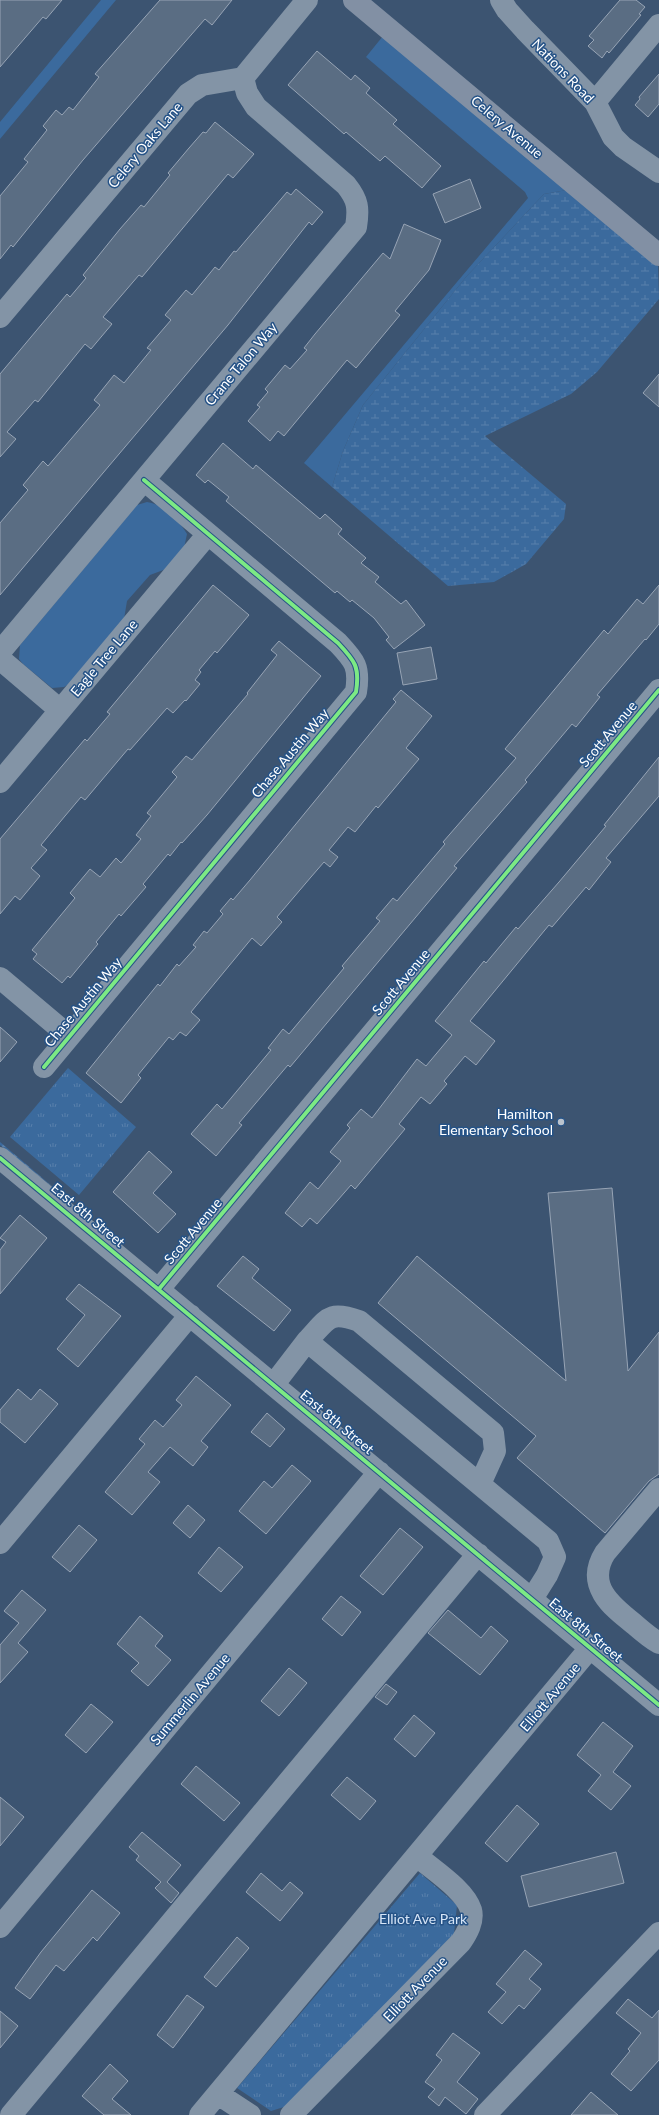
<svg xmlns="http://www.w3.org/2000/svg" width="659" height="2115" font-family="Lato,sans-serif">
	<defs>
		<pattern id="forest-firs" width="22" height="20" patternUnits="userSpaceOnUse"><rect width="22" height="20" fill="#3b6a9d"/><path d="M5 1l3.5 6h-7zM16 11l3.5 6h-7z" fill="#5880ac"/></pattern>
		<pattern id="wetland-marsh" width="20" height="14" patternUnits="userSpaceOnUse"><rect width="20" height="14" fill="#3b6a9d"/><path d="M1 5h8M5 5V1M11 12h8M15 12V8" fill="none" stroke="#5880ac"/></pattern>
		<pattern id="park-tufts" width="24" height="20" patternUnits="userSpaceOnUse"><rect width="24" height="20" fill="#3b6a9d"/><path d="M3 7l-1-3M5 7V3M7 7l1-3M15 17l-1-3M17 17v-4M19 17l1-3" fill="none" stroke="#5880ac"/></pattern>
	</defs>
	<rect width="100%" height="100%" fill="#3c5471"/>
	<path fill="#3b6a9d" d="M101 0H116L0 139V122Z
		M383 36 567 190 544 194 466 277 363 405 343 451 332 487 304 463 528 198 525 192 366 57Z
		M147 502C163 504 179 520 187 534L184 548 166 569 150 575 127 601 124 619 69 684 64 687 52 688 23 664 19 659 20 645 137 505Z"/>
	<path fill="url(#forest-firs)" d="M0 1142 60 1193 0 1145Z"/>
	<path fill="url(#wetland-marsh)" d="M567 190 658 266 659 299 597 372 571 394 485 436 566 504 564 519 526 564 494 582 448 586 332 487 343 451 363 405 466 277 544 194Z"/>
	<path fill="url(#park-tufts)" d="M68 1068 136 1127 79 1195 10 1137Z
		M420 1873 457 1905 454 1934 287 2106 271 2111 237 2088Z"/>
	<path fill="#5a6d83" stroke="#97a4b5" d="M0 0H62L46 19 43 17 0 67Z
		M160 0H232L212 25 205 19 171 58 83 160 13 247 11 245 0 259V196L28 162 24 159 47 130 43 126 56 110 62 115 69 107 73 110 99 77 95 74Z
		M620 0H636L645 7 639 14 641 15 609 53 607 51 602 58 588 46 594 40 589 36Z
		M317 51 351 80 355 75 370 88 366 93 397 120 393 124 441 166 422 188 385 156 380 161 346 132 344 134 288 85Z
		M659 74V104L648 117 635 105 640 99 639 97Z
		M215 122 254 154 233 178 228 174 142 277 139 275 103 317 112 324 91 349 85 344 38 402 35 400 7 432 16 439 0 457V374L67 294 70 297 86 278 83 275 120 229 141 205 144 207 170 175 168 173 189 148 203 132 206 133Z
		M470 179 481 208 445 223 433 194Z
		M296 189 323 212 312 225 309 222 228 325 0 595V523L28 490 23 485 43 461 48 466 100 405 94 400 114 375 124 383 151 350 147 348 171 320 165 315 186 290 192 295 215 267 219 270 234 251 236 252 287 192 291 195Z
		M404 224 441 240 429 270 395 311 400 315 356 368 347 360 284 436 278 431 270 441 248 421 260 407 257 405 268 392 265 389 285 365 290 369 307 350 304 348 315 334 383 253 390 259Z
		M659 374V407L643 393Z
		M223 443 253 469 256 465 320 519 325 514 342 529 338 534 366 558 361 563 379 577 375 582 401 604 406 600 425 625 394 649 386 640 389 637 374 618 352 600 350 602 337 591 335 593 226 501 229 497 208 480 205 483 196 475Z
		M213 585 249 615 217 653 215 651 199 670 201 672 195 680 200 684 186 701 185 700 173 713 167 708 130 750 128 749 85 800 81 797 65 816 41 845 47 850 31 868 40 876 20 900 15 896 0 914V839L85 739 87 741 110 714 107 712Z
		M659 585V624L646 640 645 639 597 695 600 697 576 727 572 724 525 780 527 782 454 866 457 868 290 1067 288 1065 239 1123 242 1125 216 1156 191 1134 217 1104 222 1109 271 1050 268 1048 283 1029 289 1034 344 968 342 966 380 921 376 918 393 898 397 901 445 844 443 842 516 758 505 749 604 630 608 634 637 599 643 604Z
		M279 641 321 676 207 815 182 843 181 842 170 856 168 854 143 884 146 887 121 916 119 914 96 942 98 944 70 978 68 976 62 983 33 959 37 954 32 950 75 898 70 893 90 869 100 877 116 858 121 863 141 839 136 835 151 816 147 813 177 777 172 772 186 756 192 760 248 694 247 693 277 655 271 650Z
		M431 647 437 679 403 685 397 653Z
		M401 690 432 716 406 748 419 759 378 808 376 806 355 832 348 827 329 850 338 857 330 867 324 862 311 877 277 917 282 922 261 946 252 938 191 1012 200 1020 186 1036 180 1032 173 1040 169 1037 138 1075 141 1078 121 1103 86 1073 158 984 160 986 177 964 179 966 196 947 193 945 204 931 207 933 223 914 220 911 231 898 233 900 250 880 396 702 393 699Z
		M659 757V796L606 858 611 862 589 890 586 887 552 927 549 925 470 1021 495 1041 476 1065 465 1056 444 1081 447 1084 430 1104 421 1097 399 1124 405 1129 355 1189 351 1185 317 1224 310 1218 302 1227 285 1213 310 1182 318 1189 341 1161 330 1152 350 1128 347 1125 361 1109 372 1118 417 1059 426 1066 452 1035 435 1021 484 961 486 963 516 927 518 929 559 882 606 826 604 825Z
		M0 1027 17 1042 0 1062Z
		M149 1151 172 1172 153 1193 176 1214 158 1233 113 1192Z
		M612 1188 628 1371 659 1332V1474L649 1481 605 1533 517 1458 536 1436 378 1303 417 1256 566 1381 548 1193Z
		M20 1215 47 1238 0 1294V1250L6 1242 0 1238Z
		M243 1256 259 1269 252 1278 291 1310 274 1331 217 1286Z
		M79 1284 121 1316 78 1367 57 1349 85 1315 66 1299Z
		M196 1376 231 1405 201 1441 208 1447 193 1466 170 1447 148 1472 160 1482 132 1515 105 1492 145 1444 139 1439 155 1420 163 1427 182 1405 176 1400Z
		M18 1389 31 1400 40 1389 58 1404 25 1443 0 1422V1410Z
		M267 1413 285 1429 270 1447 251 1432Z
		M292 1465 311 1481 266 1534 239 1511 264 1481 272 1488Z
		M188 1505 205 1520 190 1538 173 1523Z
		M79 1525 97 1540 70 1572 52 1557Z
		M400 1528 423 1547 383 1595 360 1576Z
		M219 1547 243 1567 221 1592 198 1573Z
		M22 1590 46 1610 18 1643 28 1652 0 1683V1645L19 1623 4 1611Z
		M341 1596 361 1612 342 1636 322 1619Z
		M448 1610 481 1638 491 1626 508 1641 480 1675 428 1633Z
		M140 1616 163 1636 155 1646 171 1660 148 1686 131 1671 139 1663 117 1644Z
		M289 1668 307 1683 279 1716 261 1701Z
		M386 1684 397 1692 387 1705 375 1697Z
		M91 1704 113 1722 86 1753 65 1735Z
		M414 1715 435 1733 415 1757 394 1739Z
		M603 1722 633 1746 613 1772 631 1786 611 1810 588 1791 601 1775 577 1755Z
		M196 1766 240 1803 224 1821 181 1784Z
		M347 1777 376 1801 360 1820 331 1795Z
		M0 1797 24 1817 0 1846Z
		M517 1805 539 1824 507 1862 485 1843Z
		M142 1832 181 1865 167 1882 179 1893 171 1903 155 1888 161 1882 136 1860 139 1856 129 1847Z
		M616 1852 624 1883 529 1907 521 1876Z
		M261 1873 282 1891 290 1882 303 1893 280 1921 246 1892Z
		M92 1890 120 1913 97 1941 93 1937 64 1971 56 1965 30 1999 15 1988 41 1952Z
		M237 1937 249 1948 216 1987 204 1977Z
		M525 1950 542 1964 529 1979 541 1989 524 2009 519 2005 502 2024 488 2012 506 1992 496 1984Z
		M187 1995 204 2007 173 2048 157 2035Z
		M628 1999 652 2018 659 2010V2060L631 2091 611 2074 630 2051 628 2049 641 2033 616 2013Z
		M0 2011 18 2026 0 2048Z
		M453 2033 480 2053 457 2082 478 2099 466 2114 445 2097 439 2106 428 2097 435 2089 425 2082 442 2060 436 2055Z
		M110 2064 128 2081 112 2099 131 2115H104L82 2096Z
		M591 2092 618 2115H571Z"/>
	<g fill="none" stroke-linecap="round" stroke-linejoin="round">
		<path stroke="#8394a6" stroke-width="22" d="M501 0 507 10 525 30 595 102 613 137 623 147 659 172
			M595 102 659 25
			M0 317 188 94 202 85 243 78 307 0
			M0 652 356 227C359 208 358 200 346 185L256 107 247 93 243 78
			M0 659 60 710
			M0 782 208 534
			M0 978 69 1036
			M44 1067 356 692C360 667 355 661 338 643L144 480
			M0 1158 659 1705
			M159 1289 659 690
			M307 1341C328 1319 328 1310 359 1321L493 1433 495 1451 480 1484
			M274 1384 307 1341 548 1541 555 1557 547 1575 532 1599
			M659 1489 605 1553C585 1585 611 1606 634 1624 642 1631 650 1638 659 1643
			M0 1543 190 1315
			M0 1927 379 1472
			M218 2094 250 2115
			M11 2115 478 1554
			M200 2115 590 1648
			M291 2115 461 1942C467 1933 474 1921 471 1910 465 1890 433 1870 417 1856
			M485 2115 659 1933"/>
		<path stroke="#8290a4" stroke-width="22" d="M354 0 659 255"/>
		<defs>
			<path id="cycleway" d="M44 1067 356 692C360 667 355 661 338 643L144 480
				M0 1158 659 1705
				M159 1289 659 690"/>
		</defs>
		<use href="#cycleway" stroke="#265387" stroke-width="6"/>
		<use href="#cycleway" stroke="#7ce984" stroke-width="4"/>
	</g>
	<circle fill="#bbc3cd" stroke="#265387" stroke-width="1.5" cx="561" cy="1122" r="4"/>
	<g text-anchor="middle" stroke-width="3" stroke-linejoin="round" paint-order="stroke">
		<g font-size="14" fill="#fff" stroke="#265387">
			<text transform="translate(563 71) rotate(46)" y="5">Nations Road</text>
			<text transform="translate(507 127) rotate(40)" y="5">Celery Avenue</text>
			<text transform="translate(145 145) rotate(-50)" y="5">Celery Oaks Lane</text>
			<text transform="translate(241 364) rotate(-50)" y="5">Crane Talon Way</text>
			<text transform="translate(104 658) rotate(-50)" y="5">Eagle Tree Lane</text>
			<text transform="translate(608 734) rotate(-50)" y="5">Scott Avenue</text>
			<text transform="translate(290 753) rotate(-50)" y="5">Chase Austin Way</text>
			<text transform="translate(401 982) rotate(-50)" y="5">Scott Avenue</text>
			<text transform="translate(83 1002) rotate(-50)" y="5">Chase Austin Way</text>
			<text transform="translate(88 1215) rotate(40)" y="5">East 8th Street</text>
			<text transform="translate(193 1231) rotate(-50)" y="5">Scott Avenue</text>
			<text transform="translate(337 1422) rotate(40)" y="5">East 8th Street</text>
			<text transform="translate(586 1630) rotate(40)" y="5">East 8th Street</text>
			<text transform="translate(550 1697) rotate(-50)" y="5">Elliott Avenue</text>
			<text transform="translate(190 1699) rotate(-50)" y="5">Summerlin Avenue</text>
			<text transform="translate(415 1989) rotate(-46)" y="5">Elliott Avenue</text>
		</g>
		<g font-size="14" fill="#fff" stroke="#265387" text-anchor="end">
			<text x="553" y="1119">Hamilton<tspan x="553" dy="16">Elementary School</tspan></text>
		</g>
		<g font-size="14" fill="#d6e5f7" stroke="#265387">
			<text x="423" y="1924">Elliot Ave Park</text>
		</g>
	</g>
</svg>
